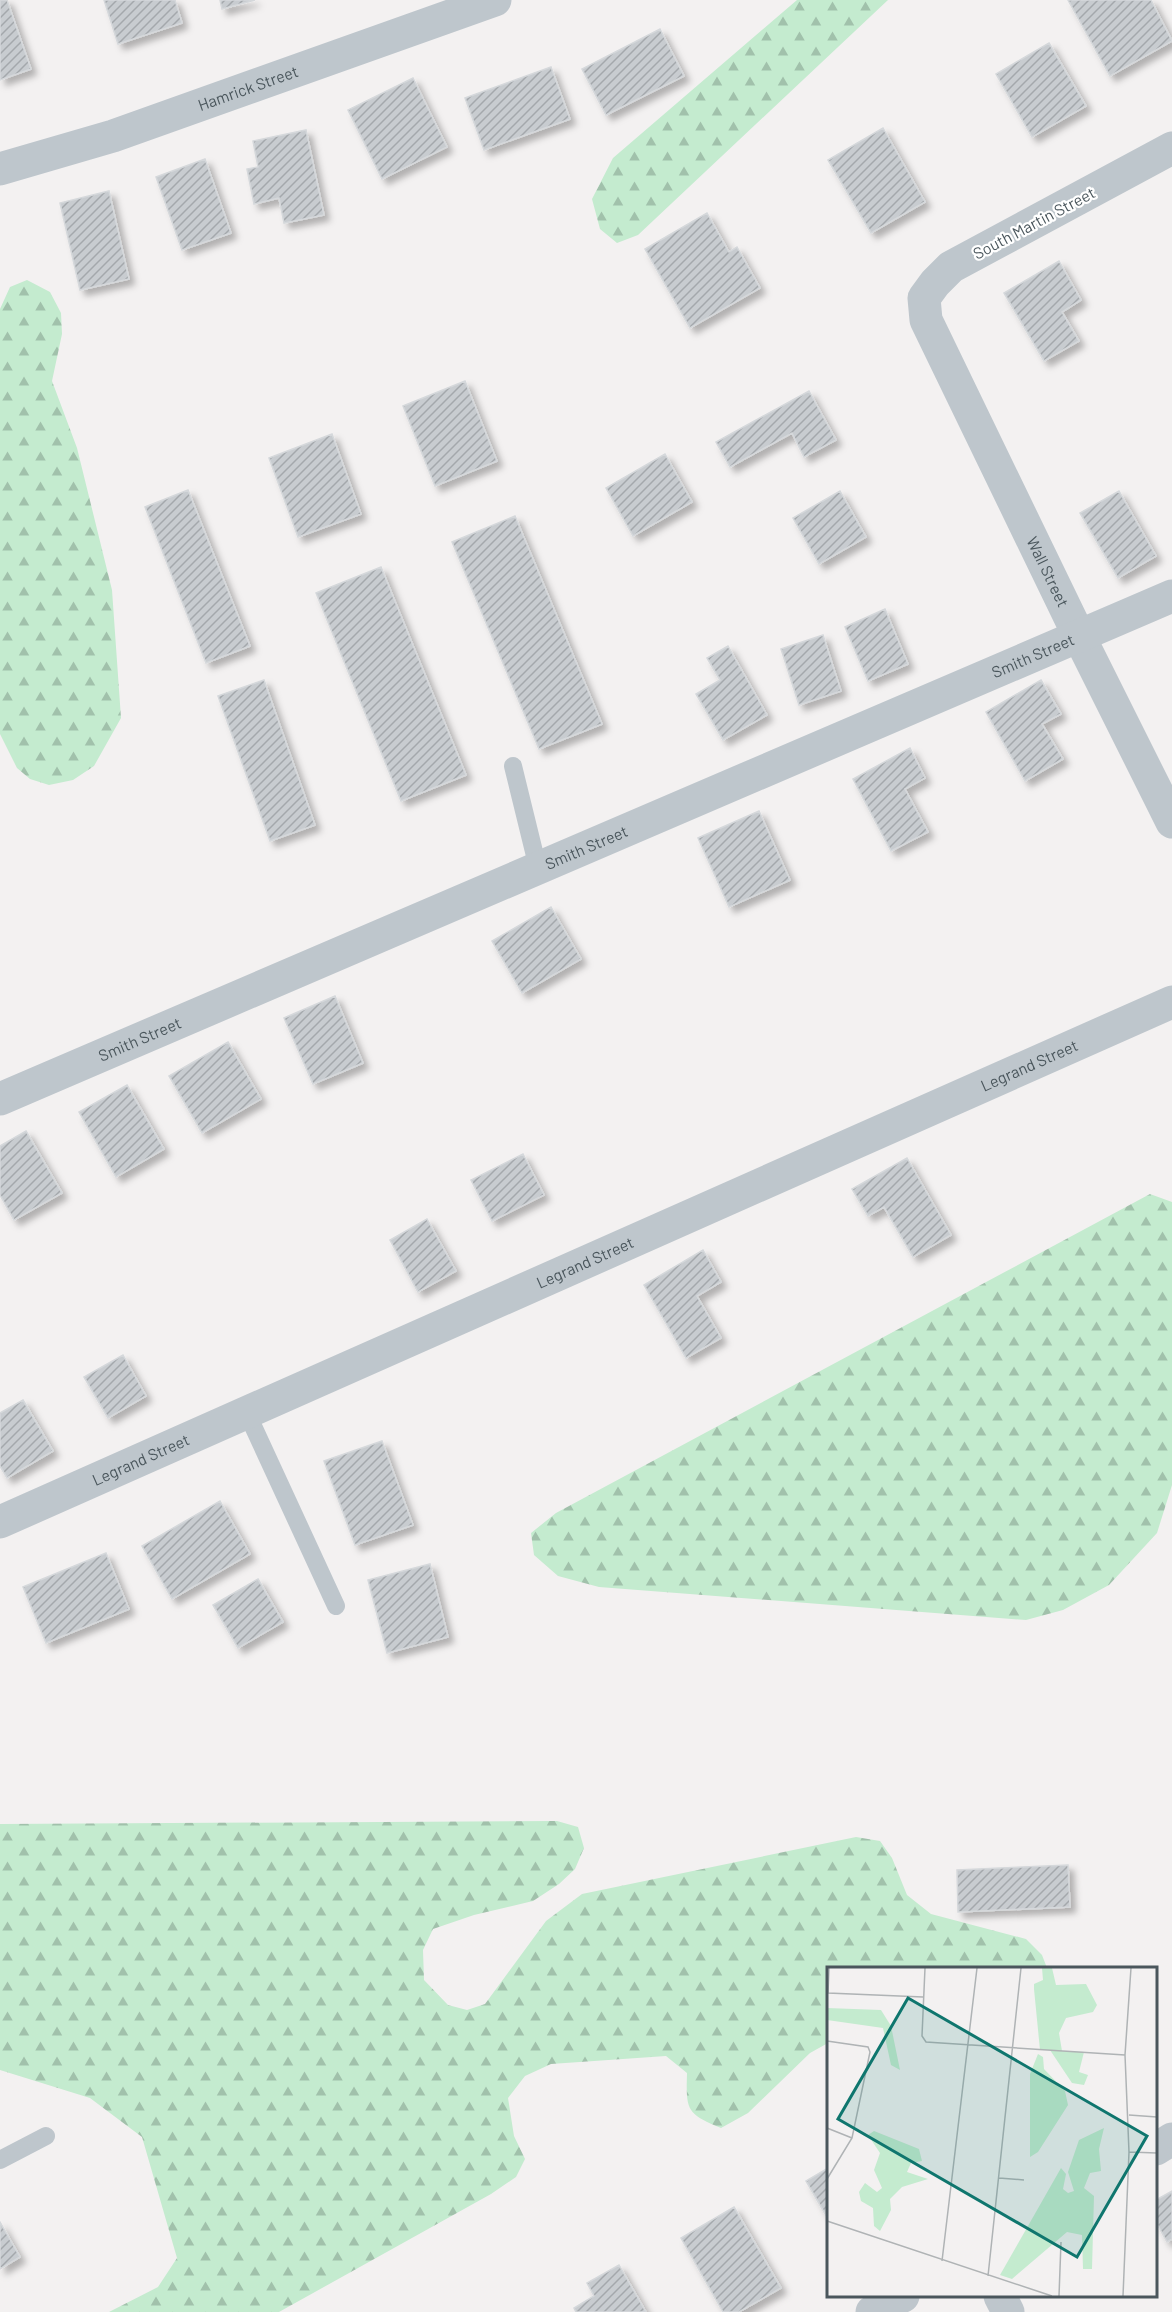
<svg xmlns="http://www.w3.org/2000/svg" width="1172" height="2312" font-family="Barlow,sans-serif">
	<defs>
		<pattern id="forest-firs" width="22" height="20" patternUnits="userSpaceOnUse" patternTransform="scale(1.5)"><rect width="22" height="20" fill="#c4ebcf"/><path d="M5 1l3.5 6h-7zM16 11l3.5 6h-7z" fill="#a1c1ab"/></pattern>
		<pattern id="building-hatch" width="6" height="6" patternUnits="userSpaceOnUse" patternTransform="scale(1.5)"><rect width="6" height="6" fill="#c8ccd0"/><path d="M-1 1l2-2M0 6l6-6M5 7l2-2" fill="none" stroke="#a4a8ac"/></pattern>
		<filter id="shadow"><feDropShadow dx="5.5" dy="5.5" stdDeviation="3" flood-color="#0004"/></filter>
	</defs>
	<rect width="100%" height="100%" fill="#f3f1f1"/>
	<path fill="url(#forest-firs)" d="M797 0H888L638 235 617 243 600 229 592 199 613 158Z
		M27 280 50 292 61 313 62 334 52 381 77 448 112 590 121 718 94 766 73 780 49 785 30 779 17 768 0 734V309L10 287Z
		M1150 1194 1172 1202V1485L1157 1533 1109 1585 1063 1610 1026 1620 599 1587 558 1576 534 1555 531 1533 556 1513Z
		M557 1821 578 1827 584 1848 575 1869 559 1884 533 1901 474 1915 433 1929 423 1950 424 1980 448 2005 467 2010 485 2004 546 1921 582 1894 856 1837 880 1841 892 1858 907 1895 931 1914 1026 1939 1042 1955 1047 1968H828V2043L810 2053 748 2113 721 2128C686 2114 686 2110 687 2073L666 2056 551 2064 525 2076 508 2098 514 2136 525 2159 516 2177 491 2194 279 2312H109L158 2287 177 2258 142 2137 90 2098 0 2070V1824Z"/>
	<path fill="url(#building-hatch)" stroke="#d5d8db" stroke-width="1.5" filter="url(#shadow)" d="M0 0H7L31 69 0 80Z
		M104 0H175L182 23 118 44Z
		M220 0H255L222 9Z
		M1068 0H1151L1172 41 1110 76Z
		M660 29 684 76 606 115 582 69Z
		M1049 43 1086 106 1032 137 996 74Z
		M551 67 570 119 484 150 465 98Z
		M413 78 447 147 382 179 348 110Z
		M883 128 925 202 871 233 828 160Z
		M306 130 324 215 284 223 279 198 254 204 247 169 258 167 253 141Z
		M205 159 231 233 182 250 156 177Z
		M109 191 129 279 80 290 60 203Z
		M707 213 729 252 737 247 760 288 690 328 645 249Z
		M1059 261 1081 300 1062 312 1079 341 1044 361 1004 293Z
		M465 381 497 461 435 486 403 406Z
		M809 391 836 440 804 457 792 433 730 467 716 442Z
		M332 434 361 514 298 537 269 458Z
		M665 454 692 502 633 536 606 488Z
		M188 490 250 646 206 663 145 507Z
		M840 491 866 537 819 564 793 518Z
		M1119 491 1156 556 1118 578 1080 513Z
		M515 516 602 724 539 749 452 542Z
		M381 567 466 775 401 801 316 593Z
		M885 609 908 664 868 681 845 627Z
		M823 635 841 691 799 705 781 649Z
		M728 646 767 715 723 740 696 694 720 680 707 658Z
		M264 680 315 825 270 841 218 696Z
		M1041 680 1061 714 1042 724 1063 759 1025 781 986 712Z
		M910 748 925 778 905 789 928 832 891 851 853 779Z
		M759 811 790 880 729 907 698 838Z
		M551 907 581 959 522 993 492 941Z
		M335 996 363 1063 313 1084 284 1018Z
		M228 1042 261 1099 202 1133 169 1076Z
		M127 1085 164 1149 116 1177 79 1112Z
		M26 1131 62 1193 14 1220 0 1195V1146Z
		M523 1154 544 1195 492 1221 471 1180Z
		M907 1158 951 1235 913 1257 884 1207 868 1216 852 1189Z
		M427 1219 456 1271 418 1292 390 1240Z
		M703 1250 721 1282 697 1296 721 1338 686 1358 644 1285Z
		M123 1355 146 1396 108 1418 84 1377Z
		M23 1400 53 1451 7 1478 0 1466V1413Z
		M382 1441 413 1525 355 1545 324 1461Z
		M220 1501 250 1554 172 1599 142 1546Z
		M106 1553 129 1609 46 1643 23 1587Z
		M430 1564 448 1637 387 1653 368 1580Z
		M258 1579 283 1622 238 1648 213 1605Z
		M1068 1865 1070 1907 958 1912 957 1870Z
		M828 2168V2219L806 2181Z
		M1172 2191V2239L1167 2242 1156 2222V2200Z
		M734 2207 781 2288 739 2312H723L681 2238Z
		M0 2222 20 2257 0 2269Z
		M619 2265 646 2312H576L574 2308 594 2296 587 2283Z"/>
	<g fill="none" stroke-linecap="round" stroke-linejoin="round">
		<path stroke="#bec6cc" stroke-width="18" d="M513 766 538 868
			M247 1413 336 1606
			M0 2160 46 2136"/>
		<g stroke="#bec6cc" stroke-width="33">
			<path id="s1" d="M1172 148 951 267 935 283 924 298 926 320 1079 636 1172 822"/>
			<path id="s2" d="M0 169 113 136 495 0"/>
			<path id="s3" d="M0 1099 1172 596"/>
			<path id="s4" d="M0 1522 1172 1002"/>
			<path d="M1156 2149 1172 2139"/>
			<path d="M1000 2296 1008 2312"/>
			<path d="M872 2312 903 2296"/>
		</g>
	</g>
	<g text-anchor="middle" stroke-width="4.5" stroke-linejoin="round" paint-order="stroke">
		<g font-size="16" fill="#4a565c" stroke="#fff">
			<text dy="6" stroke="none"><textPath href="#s2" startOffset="261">Hamrick Street</textPath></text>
			<text transform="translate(1034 223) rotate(-28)" y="6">South Martin Street</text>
			<text dy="6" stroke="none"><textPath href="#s1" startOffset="594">Wall Street</textPath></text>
			<text dy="6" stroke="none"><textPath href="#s3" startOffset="1124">Smith Street</textPath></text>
			<text dy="6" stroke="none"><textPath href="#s3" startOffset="638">Smith Street</textPath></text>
			<text dy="6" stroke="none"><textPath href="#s3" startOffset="152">Smith Street</textPath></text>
			<text dy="6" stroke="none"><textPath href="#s4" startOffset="1126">Legrand Street</textPath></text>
			<text dy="6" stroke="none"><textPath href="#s4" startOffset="640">Legrand Street</textPath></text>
			<text dy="6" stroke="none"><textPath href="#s4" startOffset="154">Legrand Street</textPath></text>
		</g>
	</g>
	<g transform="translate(827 1967)">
		<rect width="330" height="330" fill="#f3f1f1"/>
		<path d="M215 1H225L229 18 259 17 270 38 266 45 239 51 232 66 235 84 257 85 252 105 261 108 257 118 245 116 223 83H213L207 22V17L216 13ZM0 41 54 43 64 59 73 103 64 98 56 61 0 53ZM211 87 216 90 217 102 238 124 241 138 211 185 203 190V107ZM277 161 272 182 274 204 263 206 257 221 267 229 265 302H256L255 268 240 265 185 312 173 308 234 201 239 207 236 222 241 226 247 224 241 205 252 173ZM47 164 92 182 95 194 84 196 80 205 101 212 75 220 63 232 64 243 53 264 47 259 46 241 34 234 32 225 38 216 50 225 55 221 47 203 53 186 41 168Z" fill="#c4ebcf"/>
		<path fill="none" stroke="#afb3b5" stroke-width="1.5" d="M2 1 1 26 96 30M98 1 95 69 99 75 298 88M0 74 41 80 43 85 25 171 0 212M302 148 330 150M0 161 25 171M302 185 330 186M172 211 197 213M0 254 225 329M115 294 150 1M161 309 194 1M232 329 234 275M296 329 302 185 298 88 304 1"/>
		<path fill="#0f766e" fill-opacity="0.15" stroke="#0f766e" stroke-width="3" d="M81 31 320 169 250 290 11 152Z"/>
		<rect width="330" height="330" fill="none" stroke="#4a565c" stroke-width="3"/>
	</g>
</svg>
